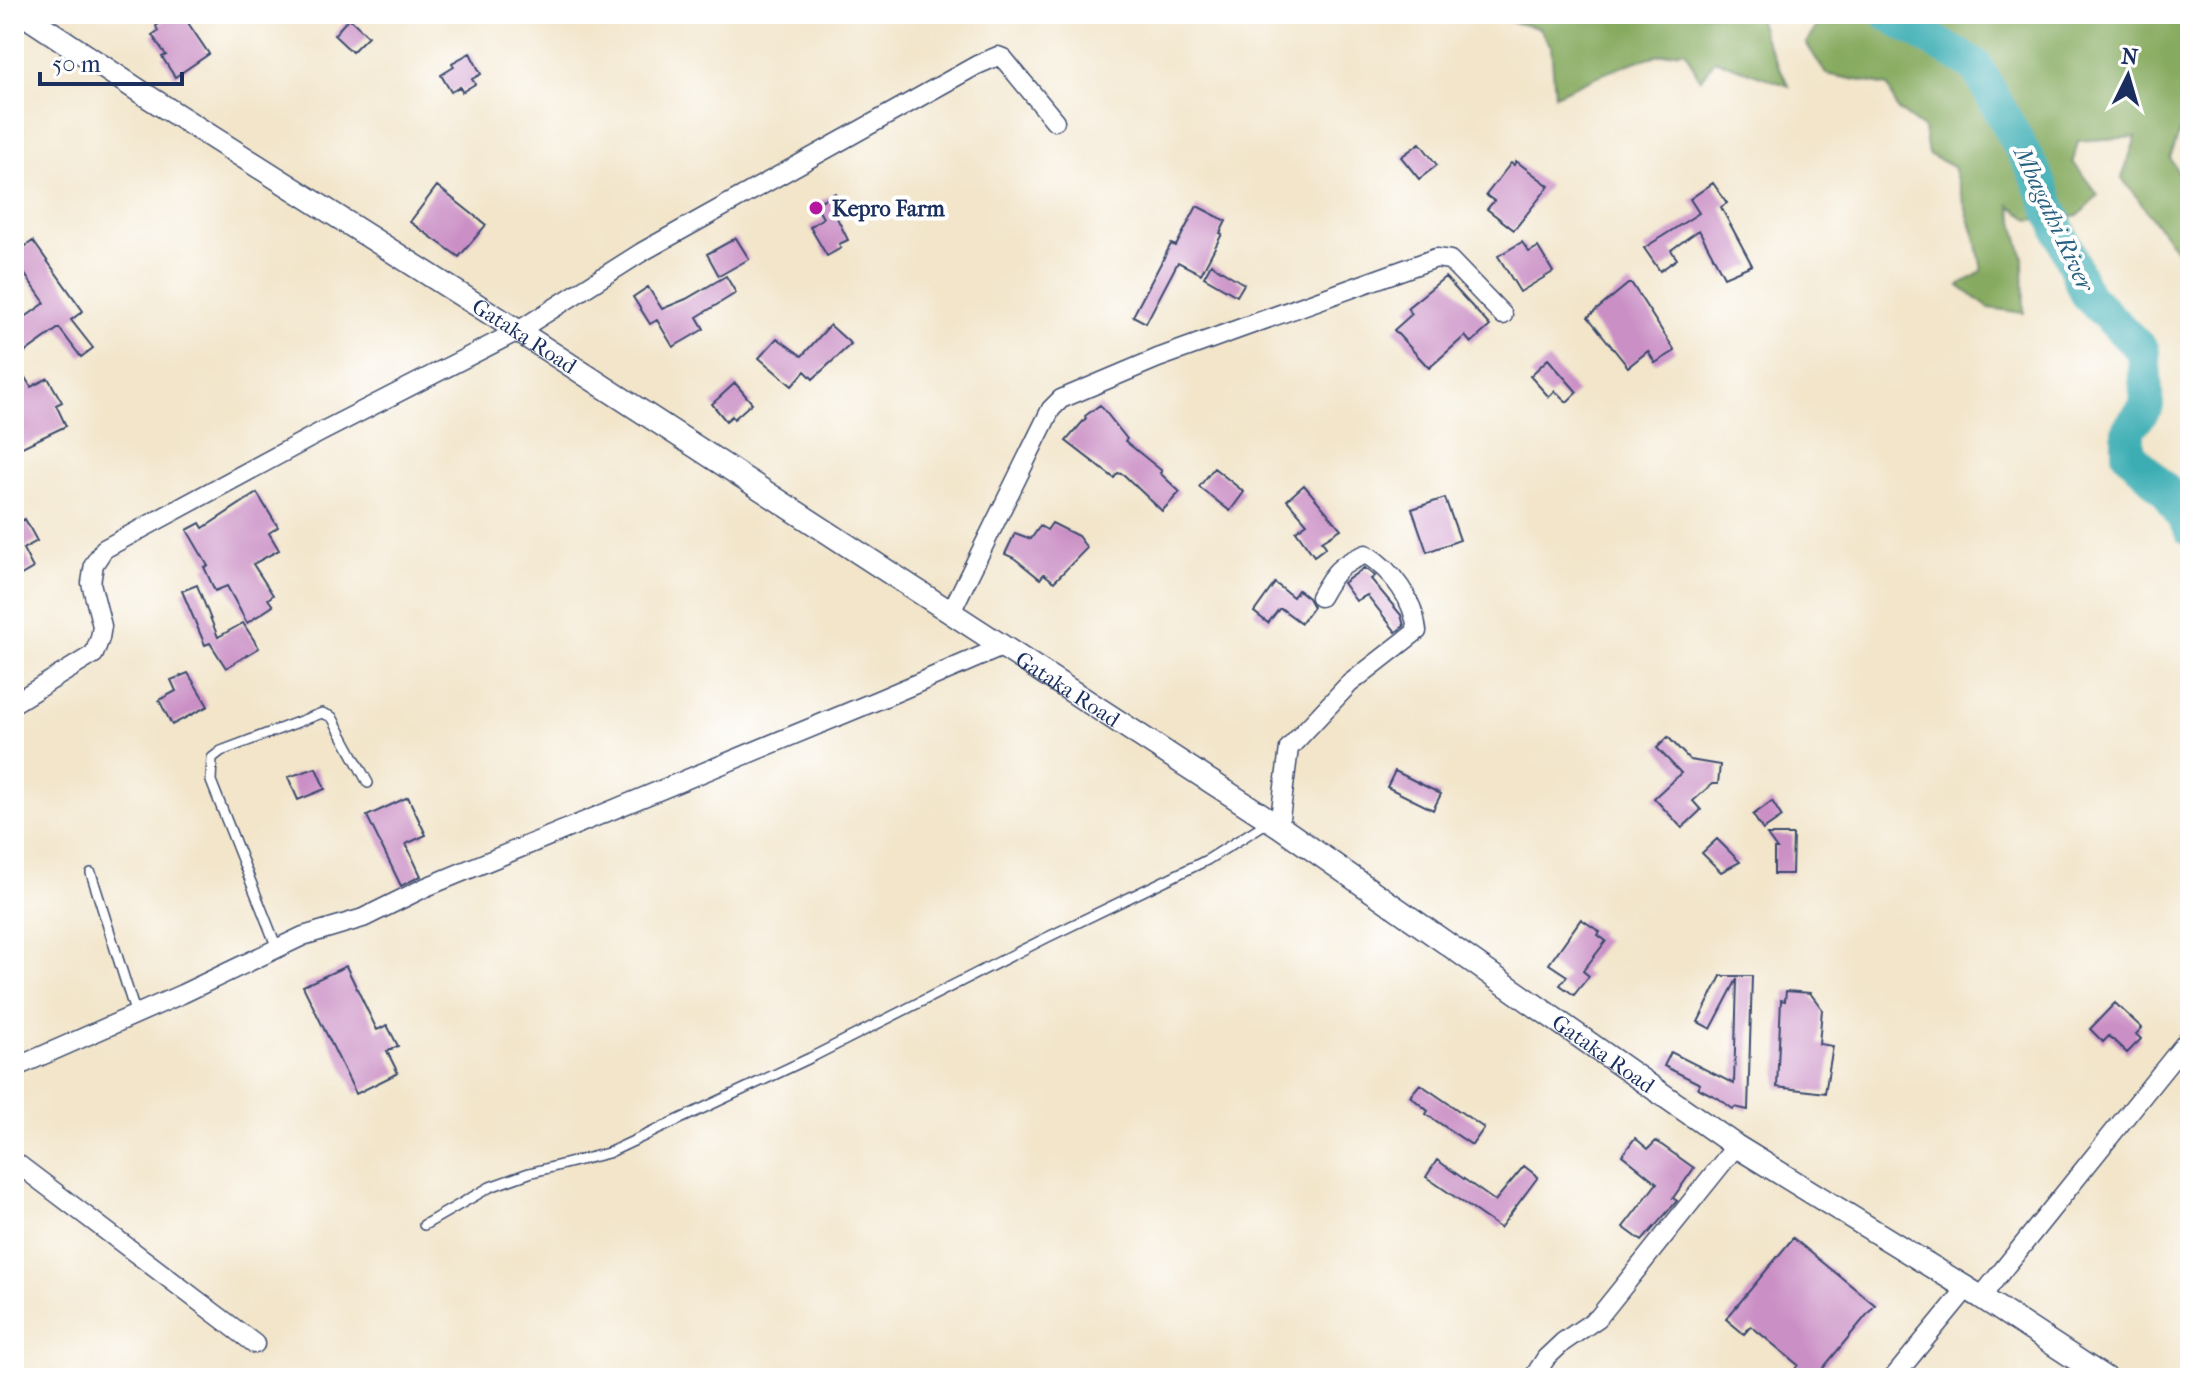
<svg xmlns="http://www.w3.org/2000/svg" width="2204" height="1392" font-family="'IM FELL French Canon',serif">
	<rect width="100%" height="100%" fill="#fff"/>
	<filter id="ink" filterUnits="userSpaceOnUse"><feTurbulence type="fractalNoise" baseFrequency=".0125" numOctaves="2"/><feDisplacementMap in="SourceGraphic" scale="16" xChannelSelector="R" yChannelSelector="G"/><feConvolveMatrix kernelMatrix="1 2 1 2 8 2 1 2 1" color-interpolation-filters="sRGB"/></filter>
	<filter id="wash" filterUnits="userSpaceOnUse"><feTurbulence type="fractalNoise" baseFrequency=".006" numOctaves="4" result="noise"/><feDisplacementMap in="SourceGraphic" scale="32" xChannelSelector="R" yChannelSelector="G"/><feGaussianBlur stdDeviation="1.8" result="paint"/><feColorMatrix in="noise" values="0 0 0 0 0 0 0 0 0 0 0 0 0 0 0 0 0 1.4 0 .05"/><feComposite in="paint" operator="in"/></filter>
	<g filter="url(#wash)">
		<rect width="100%" height="100%" fill="#f2e5ca"/>
		<path fill="#86aa5f" stroke="#506c5e" stroke-width="2" d="M1494 14H1757L1765 39 1789 86 1715 60 1700 80 1685 50C1639 56 1598 76 1555 95L1551 46 1539 28 1494 18Z
			M1825 14H2190V106L2170 158 2190 195V251H2177L2122 178 2136 137 2078 141 2073 162 2098 195 2078 216 2030 220 2010 205 2023 257 2024 313 1989 308 1959 286 1982 271 1977 244 1953 167 1928 154 1924 129 1897 109 1888 86 1826 74 1806 43Z"/>
		<g fill="none" stroke-linecap="round" stroke-linejoin="round">
			<path stroke="#3badb3" stroke-width="34" d="M1888 14 1976 66 2037 177 2086 294 2143 351 2147 405 2128 430V453L2168 493 2190 529"/>
		</g>
		<g id="blocks">
			<path fill="#ca8fc5" d="M163 14H182L209 54 175 77 162 57 166 55 152 35 158 31 156 26 166 19Z
				M349 18 368 36 352 52 334 35Z
				M470 53 481 74 472 79 475 84 462 92 460 87 451 92 441 75 454 67 452 63Z
				M1420 143 1437 165 1419 179 1401 157Z
				M1516 161 1549 186 1514 230 1487 209 1494 201 1486 195 1511 163 1514 165Z
				M1713 183 1727 203 1721 207 1752 265 1724 277 1699 230 1671 250 1677 259 1660 271 1644 248 1699 213 1690 199Z
				M437 186 486 225 459 257 410 222Z
				M835 193 846 213 837 218 848 240 839 244 841 248 827 256 810 227 823 218 815 204Z
				M1197 206 1226 221 1220 233 1222 234 1201 274 1178 262 1146 323 1133 316 1171 244 1176 246Z
				M736 238 749 259 719 276 707 254Z
				M33 241 83 311 71 320 93 348 81 357 59 328 14 360V325L45 303 14 259V254Z
				M1522 242 1529 252 1538 247 1553 272 1520 292 1498 256Z
				M1211 264 1244 284 1237 296 1204 277Z
				M726 276 736 293 697 317 704 329 673 347 657 320 650 324 633 297 648 287 662 309 686 299Z
				M1445 277 1490 326 1471 343 1465 336 1429 368 1394 330 1412 314 1407 308Z
				M1628 284H1632L1675 351 1655 363 1648 351 1628 367 1588 317Z
				M830 325 851 344 813 379 805 371 792 386 759 358 777 338 802 356Z
				M1548 359 1577 392 1567 402 1555 391 1549 397 1530 376Z
				M14 360 31 387 48 378 62 402 56 405 66 426 14 451Z
				M735 383 752 403 734 419 732 416 726 421 712 404Z
				M1100 405 1127 439 1125 441 1162 471 1160 473 1180 492 1162 511 1124 475 1118 473 1114 478 1066 441 1086 418 1085 416Z
				M1214 468 1244 492 1230 511 1199 487Z
				M1304 485 1341 529 1322 541 1326 547 1314 556 1296 531 1307 523 1287 500Z
				M257 493 278 527 269 533 279 550 253 564 273 595 268 599 273 606 247 623 227 586 215 591 204 567 208 566 187 530 200 523 203 528Z
				M1445 498 1460 540 1427 552 1412 509Z
				M25 519 37 541 23 549 33 568 14 579V526Z
				M1052 523 1078 536 1087 548 1054 582 1044 574 1040 579 1014 558 1005 554 1015 533 1031 539 1040 526 1047 530Z
				M1364 568 1375 576 1371 579 1401 615 1404 626 1396 632 1367 595 1356 601 1343 583Z
				M1275 583 1293 597 1298 590 1308 598 1313 607 1301 623 1282 609H1279L1268 623 1254 612Z
				M197 585 218 637 243 623 259 648 226 668 210 643 205 645 182 591Z
				M188 673 208 706 172 725 159 700 176 691 171 680Z
				M1668 737 1690 760 1720 765 1718 784H1712L1693 801 1701 810 1682 828 1654 798 1681 773 1657 748Z
				M316 768 325 789 298 800 288 777Z
				M1395 771 1441 794 1433 810 1387 787Z
				M408 797 426 835 406 844 421 876 401 886 367 816Z
				M1772 801 1782 817 1763 830 1753 815Z
				M1767 835H1793L1792 874H1774V849H1777Z
				M1717 839 1740 862 1721 872 1702 853Z
				M1581 919 1600 932 1598 935 1606 941 1583 971 1589 976 1574 995 1560 985 1567 976 1549 964Z
				M346 966 377 1030 387 1025 398 1046 387 1051 398 1073 356 1094 303 986Z
				M1721 976H1752L1748 1110 1735 1107 1733 1109 1718 1098 1698 1088 1700 1084 1664 1066 1671 1052 1734 1084 1737 979 1711 1029 1698 1022Z
				M1786 991 1810 993 1822 1009 1819 1044 1833 1046 1825 1093 1777 1087 1781 1000 1785 1001Z
				M2115 1003 2142 1028 2136 1034 2141 1039 2127 1053 2109 1036 2103 1042 2090 1029Z
				M1420 1084 1484 1128 1472 1145 1426 1114 1428 1111 1410 1096Z
				M1635 1138 1648 1149 1656 1141 1694 1168 1673 1198 1677 1201 1642 1241 1623 1227 1657 1183 1622 1155Z
				M1437 1160 1495 1201 1524 1166 1538 1177 1500 1228 1426 1177Z
				M1793 1238 1875 1305 1815 1378H1788L1798 1365 1751 1326 1744 1334 1726 1319Z"/>
		</g>
	</g>
	<g filter="url(#ink)">
		<use href="#blocks" fill-opacity="0" stroke="#3b4a6e" stroke-width="2"/>
		<g fill="none" stroke-linecap="round" stroke-linejoin="round">
			<defs>
				<path id="service" d="M91 873 136 1015
					M277 948 211 781 212 758 221 751 322 713 332 717 368 783
					M424 1225 490 1187 529 1173 608 1153 810 1058 1046 938 1207 860 1268 822"/>
				<path id="minor" d="M950 614 1051 409 1061 399 1158 358 1436 258 1450 260 1503 315
					M14 703 94 654 100 638 102 626 91 583 94 564 104 549 319 433 518 331 642 252 977 65 998 56 1003 58 1055 121
					M1279 826 1289 748 1349 684 1417 631C1414 599 1392 571 1366 554 1340 564 1333 573 1320 597
					M14 1068 182 994 303 936 363 918 426 887 878 700 1002 647
					M14 1161 255 1344
					M1981 1297 2190 1037
					M1533 1378 1546 1358 1563 1342 1598 1318 1736 1146
					M1893 1378 1967 1288"/>
				<g id="tertiary">
					<path id="s1" d="M23 14 147 96 518 331 1279 826 1736 1146 1981 1297 2105 1378"/>
				</g>
			</defs>
			<use href="#service" stroke="#3b4a6e" stroke-width="12"/>
			<use href="#minor" stroke="#3b4a6e" stroke-width="21"/>
			<use href="#tertiary" stroke="#3b4a6e" stroke-width="25"/>
			<use href="#service" stroke="#fff" stroke-width="9"/>
			<use href="#minor" stroke="#fff" stroke-width="18"/>
			<use href="#tertiary" stroke="#fff" stroke-width="22"/>
		</g>
	</g>
	<circle fill="#b5179e" stroke="#fff" stroke-width="3" cx="816" cy="208" r="8"/>
	<g text-anchor="middle" stroke-width="8" stroke-linejoin="round" paint-order="stroke">
		<g font-size="22" font-weight="bold" fill="#1b2f5e" stroke="#fff" text-anchor="start">
			<text x="832" y="216">Kepro Farm</text>
		</g>
		<g font-size="22" fill="#1b2f5e" stroke="#fff">
			<text dy="8" stroke="none"><textPath href="#s1" startOffset="596">Gataka Road</textPath></text>
			<text dy="8" stroke="none"><textPath href="#s1" startOffset="1244">Gataka Road</textPath></text>
			<text dy="8" stroke="none"><textPath href="#s1" startOffset="1892">Gataka Road</textPath></text>
		</g>
		<g font-size="24" font-style="italic" fill="#286180" stroke="#fff">
			<text transform="translate(2054 219) rotate(65)" y="8">Mbagathi River</text>
		</g>
	</g>
	<rect width="2204" height="1392" fill="none" stroke="#fff" stroke-width="48"/>
	<g transform="translate(2128 76) rotate(5)" stroke="#ffffff" stroke-width="6" paint-order="stroke">
	<path d="M0-6L14 30L0 20L-14 30Z" fill="#1b2f5e"/>
	<text y="-12" font-size="22" font-weight="bold" text-anchor="middle" fill="#1b2f5e">N</text>
	</g>
	<path d="M40 72v12h142v-12" fill="none" stroke="#1b2f5e" stroke-width="4"/>
	<text x="52" y="72" font-size="24" fill="#1b2f5e" stroke="#ffffff" stroke-width="6" paint-order="stroke">50 m</text>
</svg>
